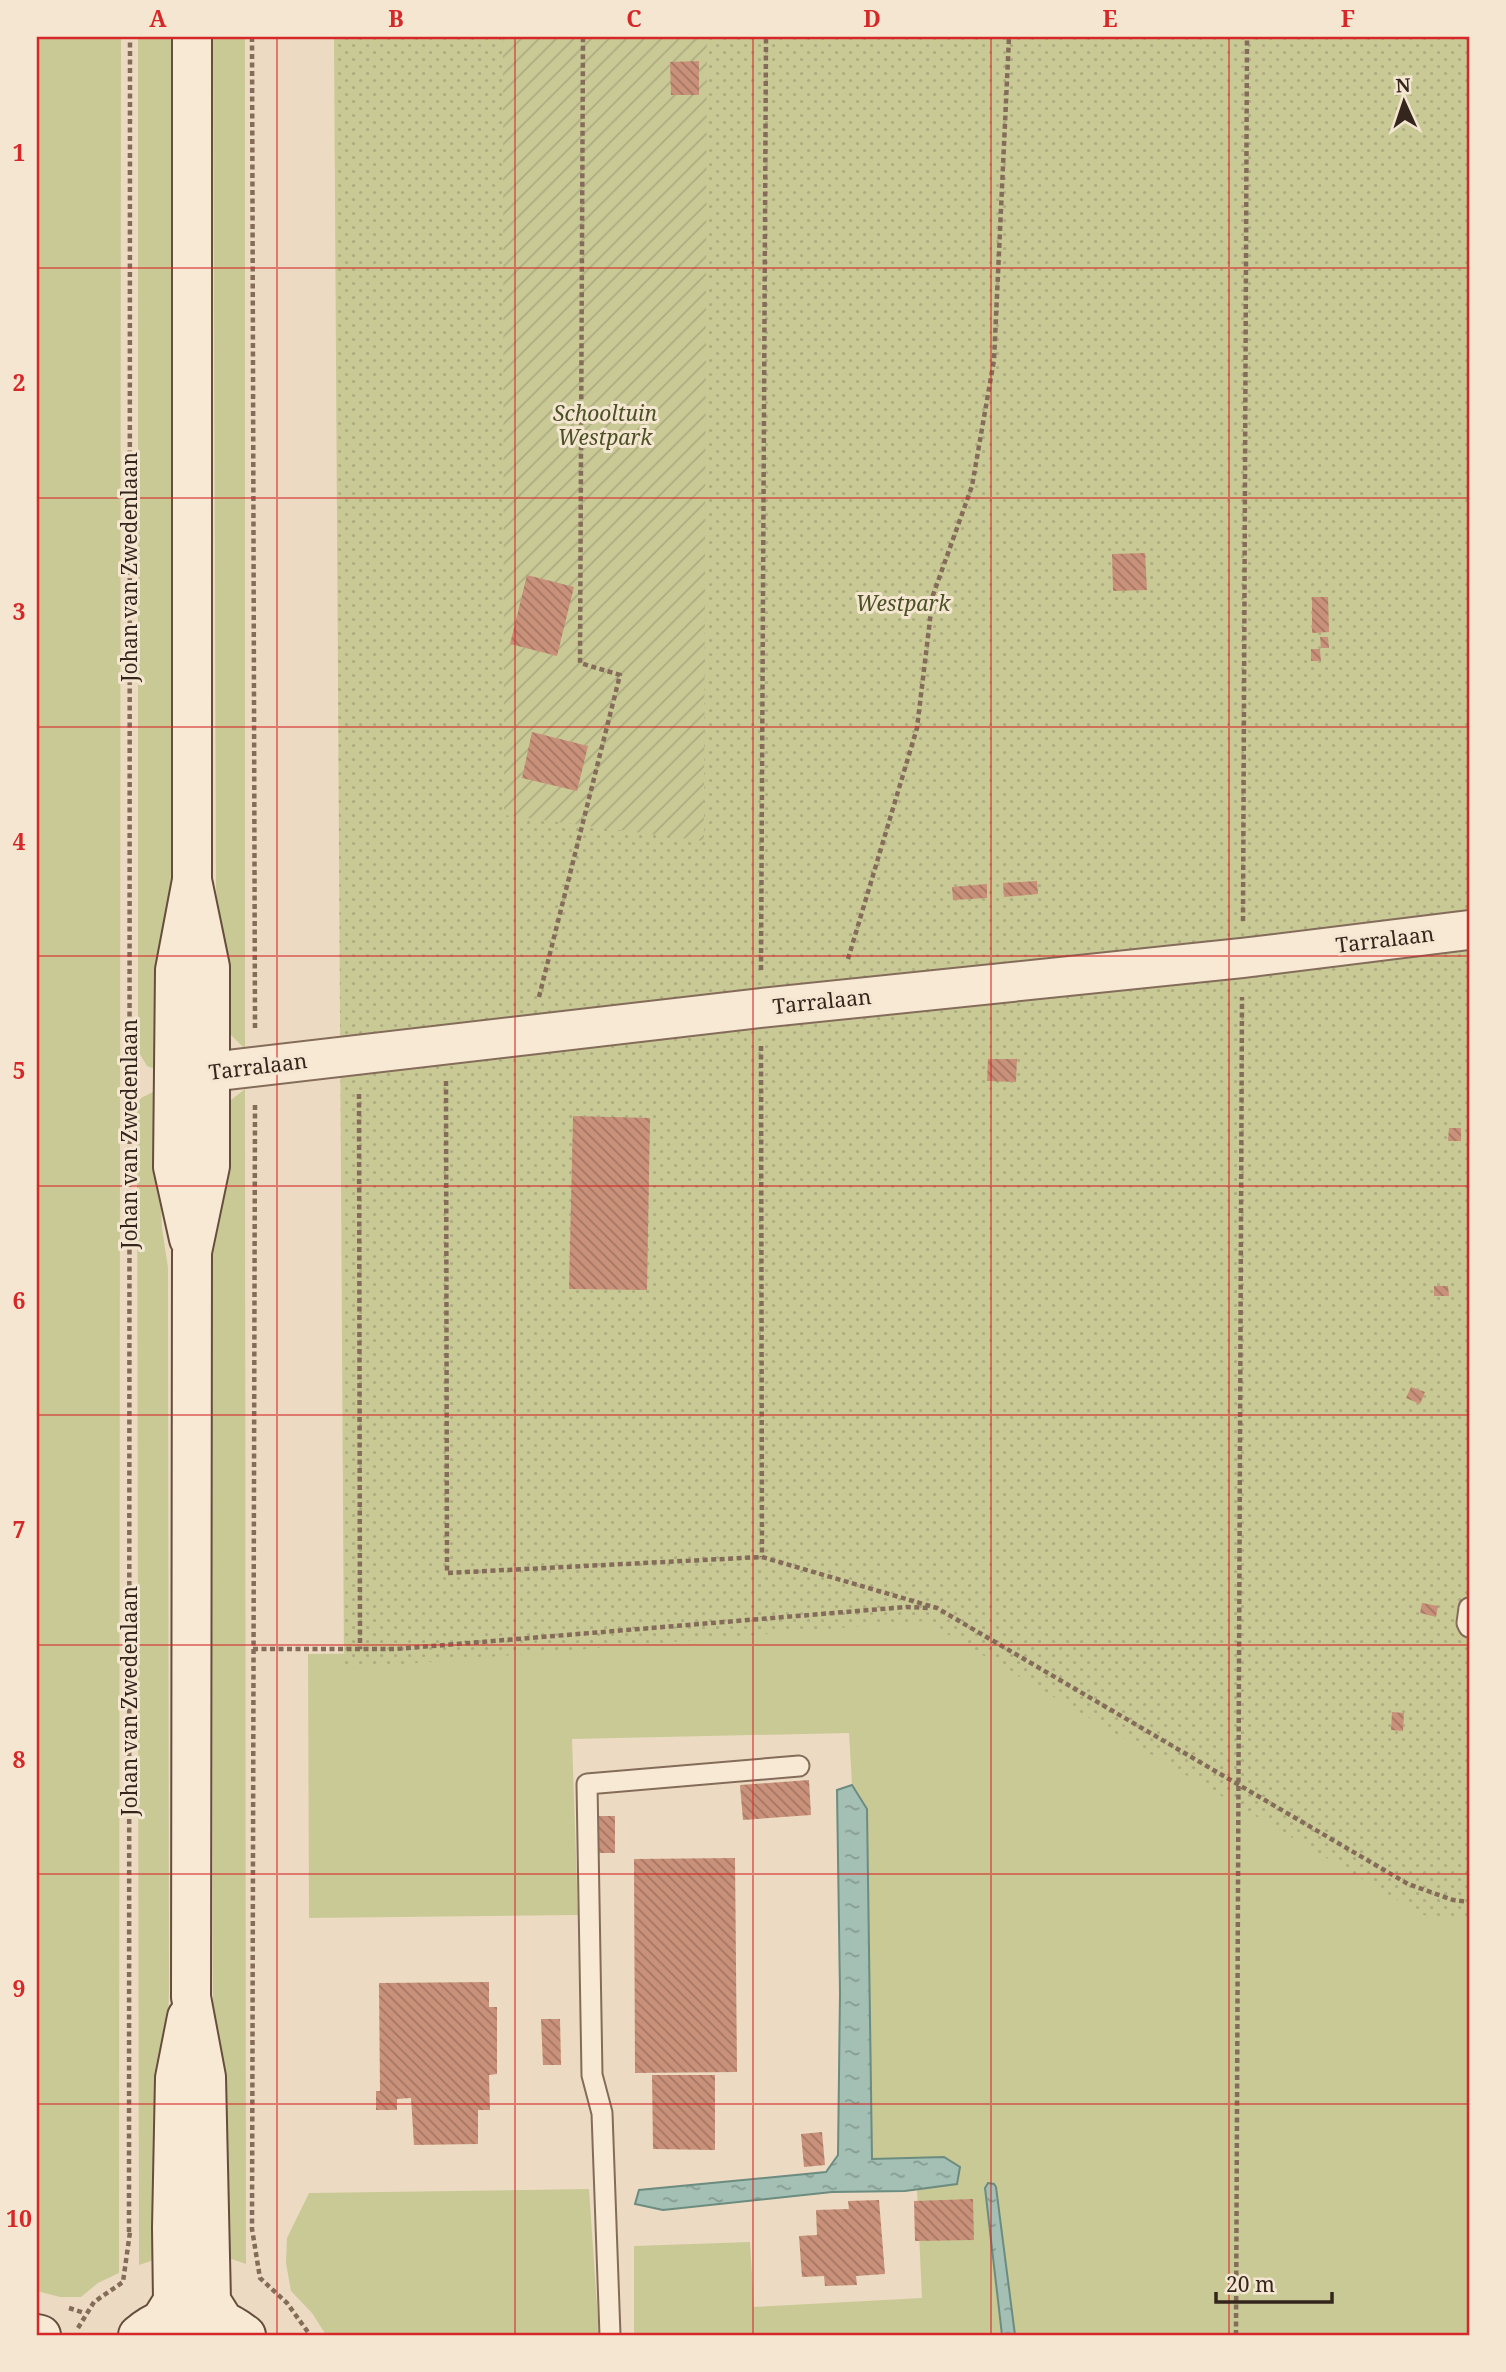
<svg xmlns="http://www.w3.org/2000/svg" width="1506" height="2372" font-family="'Noto Serif',serif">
	<defs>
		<pattern id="park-dots" width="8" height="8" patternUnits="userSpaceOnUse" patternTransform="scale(1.75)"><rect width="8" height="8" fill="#c9c996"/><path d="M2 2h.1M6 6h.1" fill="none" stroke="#adac81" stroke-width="1.8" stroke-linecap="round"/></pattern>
		<pattern id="garden-furrows" width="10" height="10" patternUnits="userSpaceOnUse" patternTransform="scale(1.75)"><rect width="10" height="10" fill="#c9c996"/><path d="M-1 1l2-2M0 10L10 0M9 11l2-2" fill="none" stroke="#adac81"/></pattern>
		<pattern id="water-ripples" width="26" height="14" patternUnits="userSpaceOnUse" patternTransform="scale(1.75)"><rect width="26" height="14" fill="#a4bfb4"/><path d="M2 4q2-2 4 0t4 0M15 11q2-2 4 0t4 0" fill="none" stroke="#869b92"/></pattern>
		<pattern id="building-back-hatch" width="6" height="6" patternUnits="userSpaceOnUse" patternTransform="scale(1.75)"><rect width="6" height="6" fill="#c99179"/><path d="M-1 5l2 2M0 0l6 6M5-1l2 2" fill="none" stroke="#a47663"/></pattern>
	</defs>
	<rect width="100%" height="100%" fill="#ecdbc2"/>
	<path fill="#c9c996" d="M37 37H121L119 2273 98 2283 81 2297H60L37 2291Z
		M138 37H171L173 881 155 1069 147 1066 138 1051Z
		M213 37H245V1049L230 1034 225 1024 216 887Z
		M245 1089 246 2264 223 2256 213 2046 211 1259 219 1221 220 1120 227 1103Z
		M155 1091 162 1228 168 1268 169 1988 163 2257 139 2265 137 1106 141 1098Z
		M913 1610 1469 1910V2335H1015L996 2187 986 2185 1002 2335H634V2246L750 2242 754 2307 922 2298 917 2190 956 2184 960 2167 944 2157 872 2159 867 1809 852 1785 849 1733 572 1739 578 1915 309 1918 308 1654 404 1653Z
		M589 2189 599 2335H326L312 2313 291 2291 286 2263 287 2238 309 2193Z"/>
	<path fill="url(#park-dots)" d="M334 37H1469V1921L1423 1915 925 1621 344 1669Z"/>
	<path fill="url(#garden-furrows)" d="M503 37H707L704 841 504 815Z"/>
	<path fill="url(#water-ripples)" stroke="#6c8c80" stroke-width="2" d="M852 1785 867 1809 872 2159 944 2157 960 2167 957 2184 905 2191 832 2192 663 2210 635 2204 639 2190 826 2172 838 2155 840 1993 837 1790Z
		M988 2183 994 2184 996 2187 1015 2335H1002L985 2188Z"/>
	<path fill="url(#building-back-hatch)" d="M699 61V95H671L670 62Z
		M1145 553 1147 590 1113 591 1112 554Z
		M527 575 574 587 557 656 510 644Z
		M1312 597H1328L1329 632 1312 633Z
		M1320 637H1328L1329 648H1321Z
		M1311 649H1320L1321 661H1311Z
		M532 732 588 746 577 791 522 778Z
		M1037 881 1038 894 1004 897 1003 883Z
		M987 884V898L953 900 952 887Z
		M988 1059H1017L1016 1082 987 1081Z
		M573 1116 650 1118 647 1290 569 1289Z
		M1449 1128H1461V1141H1448Z
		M1434 1286H1448L1449 1296H1434Z
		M1411 1387 1425 1392 1420 1404 1406 1398Z
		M1422 1603 1438 1606 1436 1617 1420 1613Z
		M1392 1712 1404 1713 1403 1731 1391 1730Z
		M809 1780 811 1815 743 1820 740 1785Z
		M597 1816H615V1853H598Z
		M735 1858 737 2072 635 2073 634 1859Z
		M489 1982V2007H497V2074L489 2075 490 2110H478V2144L414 2145 411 2098 397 2099V2110H376V2091H380L379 1983Z
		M541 2019H560L561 2065H543Z
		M652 2075H715V2150L653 2149Z
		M822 2132 825 2165 804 2167 801 2134Z
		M973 2199 974 2240 915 2241 914 2201Z
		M879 2200 885 2274 856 2276 857 2285 825 2286 824 2276 802 2277 799 2236 817 2235 816 2210 849 2209 848 2201Z"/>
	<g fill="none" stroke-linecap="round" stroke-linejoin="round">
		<defs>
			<path id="lane" d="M1469 1608 1467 1623 1469 1627
				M610 2335 602 2113 592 2075 587 1784 799 1766"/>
			<path id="street" d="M176 1076 761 1008 1242 958 1469 930"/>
			<path id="secondary" d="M192 880 210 967V1166L192 1252 191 1997 206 2077 211 2301 223 2320
				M189 1239 173 1167 175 970 192 880V37
				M161 2320 173 2301 172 2228 175 2078 187 2017
				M37 2334 41 2335
				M138 2335C171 2307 213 2308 246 2335"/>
		</defs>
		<use href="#lane" stroke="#856c5a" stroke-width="23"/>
		<use href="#street" stroke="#856c5a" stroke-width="42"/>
		<use href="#secondary" stroke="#664d3d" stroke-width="42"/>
		<path stroke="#856c5a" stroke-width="4.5" stroke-dasharray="5 3.5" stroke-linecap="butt" d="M252 37 255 1030
			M1243 921 1247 37
			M848 959 917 728 933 595 972 486 994 360 1009 37
			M761 970 766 37
			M539 997 620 675 580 663 583 37
			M761 1046 762 1557
			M446 1081 447 1573 762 1557 937 1608 1408 1884 1453 1900 1469 1902
			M359 1094 360 1649
			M255 1105 252 2229 260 2278 287 2303 310 2335
			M253 1649H396L906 1607 930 1608
			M129 2232 130 37
			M69 2308 85 2313
			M78 2328 94 2302 123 2282 130 2232
			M1236 2335 1242 997"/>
		<use href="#lane" stroke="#f7e9d4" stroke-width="19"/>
		<use href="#street" stroke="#f7e9d4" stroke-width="38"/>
		<use href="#secondary" stroke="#f7e9d4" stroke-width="38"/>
	</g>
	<path fill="none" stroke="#d62828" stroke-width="2" stroke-opacity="0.55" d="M277 37V2335M515 37V2335M753 37V2335M991 37V2335M1229 37V2335M37 268H1469M37 498H1469M37 727H1469M37 956H1469M37 1186H1469M37 1415H1469M37 1645H1469M37 1874H1469M37 2104H1469"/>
	<g text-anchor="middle" stroke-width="6" stroke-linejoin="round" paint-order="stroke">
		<g font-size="21" font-style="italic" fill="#4b5125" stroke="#f4e6d1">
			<text x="605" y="421">Schooltuin<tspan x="605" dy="24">Westpark</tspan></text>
			<text x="903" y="611">Westpark</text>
		</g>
		<g font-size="21" fill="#35261d" stroke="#f4e6d1">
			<text transform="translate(130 567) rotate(-90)" y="7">Johan van Zwedenlaan</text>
			<text transform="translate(1385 940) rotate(-7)" y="7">Tarralaan</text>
			<text transform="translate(822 1002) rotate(-6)" y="7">Tarralaan</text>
			<text transform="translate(258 1067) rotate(-7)" y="7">Tarralaan</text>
			<text transform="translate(130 1134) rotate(-90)" y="7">Johan van Zwedenlaan</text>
			<text transform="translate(130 1701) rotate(-90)" y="7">Johan van Zwedenlaan</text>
		</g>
	</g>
	<rect width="1506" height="2372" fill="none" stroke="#f4e6d1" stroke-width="77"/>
	<g transform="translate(1404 102) rotate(357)" stroke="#f4e6d1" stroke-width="5" paint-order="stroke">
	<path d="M0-5L12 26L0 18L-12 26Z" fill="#35261d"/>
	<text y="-10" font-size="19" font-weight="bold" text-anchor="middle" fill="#35261d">N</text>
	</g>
	<path d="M1216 2292v10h116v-10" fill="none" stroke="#35261d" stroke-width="3.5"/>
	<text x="1226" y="2292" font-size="21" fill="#35261d" stroke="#f4e6d1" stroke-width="5" paint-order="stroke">20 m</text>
	<rect x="38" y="38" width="1430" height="2296" fill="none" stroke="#d62828" stroke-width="2.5"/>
	<g font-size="23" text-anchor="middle" font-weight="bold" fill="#d62828">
		<text x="158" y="27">A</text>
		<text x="396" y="27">B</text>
		<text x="634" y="27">C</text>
		<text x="872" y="27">D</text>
		<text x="1110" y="27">E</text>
		<text x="1348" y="27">F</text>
		<text x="19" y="161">1</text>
		<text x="19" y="391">2</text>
		<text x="19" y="620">3</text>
		<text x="19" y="850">4</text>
		<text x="19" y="1079">5</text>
		<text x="19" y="1309">6</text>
		<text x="19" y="1538">7</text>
		<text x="19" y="1768">8</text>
		<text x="19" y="1997">9</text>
		<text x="19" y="2227">10</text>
	</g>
</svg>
